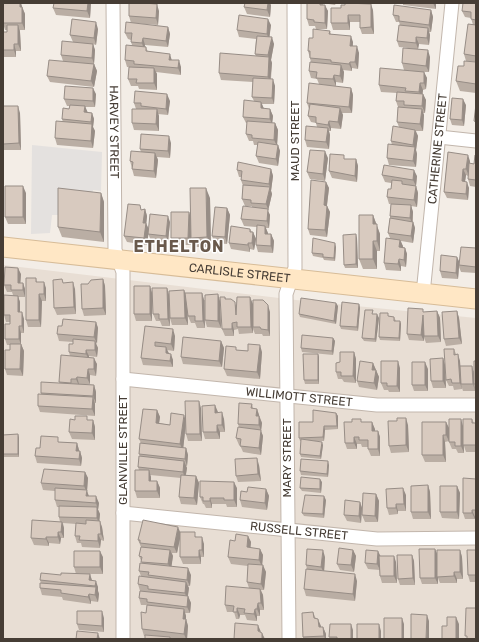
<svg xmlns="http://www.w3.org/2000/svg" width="479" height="642" font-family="Rubik,sans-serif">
	<rect width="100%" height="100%" fill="#f3ede6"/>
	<path fill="#e8ded4" d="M3 265 296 300 476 318V639H3Z"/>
	<path fill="#e4e1df" d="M32 145 102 152 101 191 93 190 92 197 60 215H52L50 233 31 234Z"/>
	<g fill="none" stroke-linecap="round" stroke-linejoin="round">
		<defs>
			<g id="street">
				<path id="s1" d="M113 3 115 250 123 272V639"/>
				<path d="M439 137 476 141"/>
				<path id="s2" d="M423 294 452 3"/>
				<path id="s3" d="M123 379 377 405H476"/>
				<path id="s4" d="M123 513 377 539 476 538"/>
				<path d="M289 639 286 294 295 268 294 3"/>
			</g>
			<g id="secondary">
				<path id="s5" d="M3 247 476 299"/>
			</g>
		</defs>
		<use href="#street" stroke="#c2b6ac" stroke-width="15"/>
		<use href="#secondary" stroke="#d7bc98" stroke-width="21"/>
		<use href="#street" stroke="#fff" stroke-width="13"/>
		<use href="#secondary" stroke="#ffe7c5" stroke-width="19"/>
	</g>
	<path fill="#baaea4" d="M91 3 90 18 56 15 53 8Z
		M307 3H336L335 5 322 3 328 11 327 29H316L315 26H309L307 19Z
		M403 3H436V9L403 5Z
		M476 3V62L466 61 464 54 473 25 471 18 465 17 462 11Z
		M271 5 270 17 247 14 244 7Z
		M22 6 25 14V30H20V32L21 51H16V57H3V32H7V30H5L3 23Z
		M331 8 373 10 374 34H362L360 28V22H350V30H333L331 23Z
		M431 10 433 17 431 32H429L430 35 429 45 419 44 418 49 430 57 429 72H424L427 78 426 89 423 90 422 94H423L426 100 425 113H423L424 115 423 131H416L418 136 416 150 417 154 416 167 389 165 387 158 392 145 391 141 399 127 397 122 398 107 396 101 397 93 381 92 379 85 404 70 402 63 408 48 399 47 397 41 400 25 399 22H396L393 15Z
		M159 11 158 25 131 23 129 16Z
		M271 25 269 37 274 44 271 60 272 63 271 79 275 86 274 104H262L264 109H270L273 116 272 123H275L278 130 277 145H278L280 151 278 166 259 163 256 156 258 145H254L253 141H249L246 134 247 123H246L243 117 254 101 252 97 253 82 221 80 219 73 256 56 255 54 256 39 239 37 237 30Z
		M168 27 170 34 168 47 145 45V46L146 47 148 52 172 60 181 67V75L156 72 157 74V90L139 89 138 86H131L128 79 132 67H127L125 60 132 45 131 42V40L128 39 125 33Z
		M98 29 96 45 93 44 95 50 94 64 97 71 94 87 50 82 47 76 63 61 61 55 73 42 70 35Z
		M330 31 331 34 353 42V46L359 53 358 69 352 68V71L343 70 344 72 343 83 336 82V86L322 85 351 88 353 95 352 113H342L343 115 341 129 331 128V131H329L330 135 329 149 307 147 305 140 317 127 316 123 311 122 308 116 309 109 307 103 319 84 317 79 311 78 309 71 311 62 308 51 313 38Z
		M476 62V93L460 91 456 81 464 66Z
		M96 94 95 107H85L87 112 92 113 94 119 93 127 95 131 93 148 57 145 55 138 63 122 62 119 69 109 70 106H67L64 99Z
		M170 101 168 115 158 114 159 116V131L134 130 132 123 136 109 134 103Z
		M466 105 464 126 452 125 450 119Z
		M3 106 20 113 21 150H3Z
		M171 143 170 158 157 157 158 160 156 178 134 176 130 161 141 152 140 149Z
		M448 152 470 161V163L474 164 476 155V187L470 186 468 179V176L466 175 465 182 469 188 468 200 447 198 444 192Z
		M328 158 325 181 310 179 307 172Z
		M345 159H356L358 166 357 182 332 178 329 171Z
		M271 169 273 176 271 191 272 194 268 211 270 215 269 228H266L268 234H271L274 241 273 253 258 252 256 245 257 227 244 226 241 219 252 207V206H245L242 199 243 186 241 180V177H239L237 170Z
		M382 175 417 176 416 186 418 193 417 207 411 206 413 212V221L415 228 413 243 401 241 403 247 405 248 407 254 406 267 401 266V271L386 270 384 263 390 238 388 233 390 218V216L391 204H389L387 197 391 189V183L385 182Z
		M326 182 329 188 327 206 330 212 327 237 310 235 308 229Z
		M26 193V224H8L5 217Z
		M101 193 104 202V242L62 237 58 227Z
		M210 198 211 247H195L191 238V228V245H173L171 238 189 212 191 218Z
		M227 208 230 215 227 244 215 243 212 236Z
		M145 209 147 216 146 223 149 230 170 222 168 242 151 241 148 233 147 245 127 242 124 236 142 210Z
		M373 215 380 234V251H377V269H363L359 259Z
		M250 229 252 232H253L256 239 254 250 250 249V252L231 249 229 243Z
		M357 238 358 268H345L344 265Z
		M336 247 335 261 324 260 323 258 313 256 312 253Z
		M476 248V273L461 272 459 267 458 279 442 278 440 271 459 262Z
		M21 274 20 283H23L25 289V297H18L20 302V312L24 319V333H21V344L24 351 23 376 7 375 5 369 10 350V345H7L5 339 10 324V322H6L4 315 13 295 12 292H7L4 285Z
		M36 278 37 282 46 288V301H42L41 327H28L26 320Z
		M103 279 105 286 106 315 84 316 82 309 88 284Z
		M64 283 75 289 76 314 57 315 54 308Z
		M167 288 169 295 170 326H162L160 321H156L153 314 152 299V321H136L134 314 152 291Z
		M186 293H202L204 300 220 301 221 328 207 327 205 320V328H197L195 323H191L188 316 187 306 188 325H172L170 318Z
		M225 297 226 299 236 305 253 304 270 312V336H263L262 334H255L253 329V333L239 334 238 329 234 330V336H225L222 329Z
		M359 304 360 308 358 331 341 329 340 326Z
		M338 306 336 324 300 317 299 314Z
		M437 311 440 318 441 342 426 343 424 337V341L409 340 407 334 424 312Z
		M457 311 459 318 462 344 446 346 444 339Z
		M374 314 379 318 376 342 364 341 362 338Z
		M389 316 394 317 396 321H400L401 324 400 341 380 340 379 337Z
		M96 322 98 328 96 344 98 348 97 357 89 356V357L97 364 96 376 90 375V384H79L94 385 96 392V403H95V416L40 412 38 406 41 393 60 383 59 382 70 356 69 352 73 344V342L59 341 57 334 62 326Z
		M145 326 175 336 174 351 167 350 169 353 173 360V367L143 365 141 358Z
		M333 338 335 341 333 355 302 352 301 348Z
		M221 341 224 348 222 367 183 364 181 357Z
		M454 349 456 354 460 361V366L474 371 476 361V388L475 386V391H463L462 388V389L454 390 453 386H449L446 380Z
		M237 350 262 352 260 379 227 376 224 369Z
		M354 352 356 359V383L344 382 342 379H338L336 372 340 362Z
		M318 354 319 357V384H305L304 380Z
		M443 358 445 365 446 388H433L431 381Z
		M373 363 379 377 377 390 359 387 357 381Z
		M400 368V392H389L388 390H384L381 383Z
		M428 369V391H414L412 385Z
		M252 404 253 408 257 409 262 423 261 431 263 436 261 455 243 452 240 445H239L236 438 239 427 238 424Z
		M201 408 202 441H188L186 434V426L183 448H186L188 455 187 466H186L187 468 186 475 196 476 199 483 197 505 181 504 179 497 181 478 150 475 151 477V481H157L160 488V498H137L135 491 139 470 138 467 140 456 139 454 141 443 139 439 157 410 160 417 159 423 170 425 185 419Z
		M218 412 224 419 225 432H220V439H205L203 432Z
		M336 413 338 416V429L325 430 324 441H314L323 445 321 459 301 457 300 454 301 441H300L299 438 313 422Z
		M472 419 474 423H476V452H466L464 446V453H458L456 449H452L449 442 463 425Z
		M75 420H93L95 427V440L72 439 69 432Z
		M363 422H372L375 431H378L380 437V456H371L368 449V447H362L361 444H357V449H347L345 443Z
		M446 422 449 428V441L445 442 446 462H425L422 455Z
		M408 425 409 452 391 453 389 446Z
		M18 434 19 438V457H3V435Z
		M60 442 77 443 79 450V451H80L82 458 81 466 37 463 35 456 40 448Z
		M259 465 261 481 238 482 236 476Z
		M329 465 328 477 301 475 300 471Z
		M85 472 88 478 87 491 89 496 99 503 98 510 100 514 99 521 102 527 104 541 101 540 100 548 82 547 81 543H77L75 536 76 524 63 523 64 528V538H61L60 544 49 543V546L34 545 31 538 60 522 59 517V507H57L55 500V491L43 490 41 483Z
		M476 479V517H475V519H465L463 513Z
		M322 482 321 493 302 491 300 488Z
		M428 485 430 492 431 519H413L411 512Z
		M457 486 460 493 459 519 442 518 440 512Z
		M237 488V507H227L226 504H212V508H206L204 504H203L200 497Z
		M266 489 269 496 267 510 242 507 240 500 247 492Z
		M376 494 379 501 378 522H365L362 515Z
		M406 495V511H398V514L389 515 387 508Z
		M326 500 324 518 304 516 302 513Z
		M360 502 362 508 361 523 347 521 344 515Z
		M180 532 197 537 204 544V557H201V564H183L180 557V536L177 553H172L173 556 171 567 191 575 190 586H188L189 588 188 596 191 603 190 613H185L186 616V619L188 626 187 639H175L144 636 142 629 146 613 147 605H141L139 598 140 591 138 584 141 576 139 571 142 563 139 556 141 547 138 540Z
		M248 536 251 542 250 548 260 549 263 555 262 565 266 572 264 590H261L263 595 264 610H260V616H257V621L247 620 245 615H240L239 619H236L234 612H227L225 605 249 588 247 582 248 566 231 564 228 557 235 541Z
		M435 549 437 554 460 550 462 557 463 579H457V583H440L438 578V584H422L420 578Z
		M353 550 356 556 354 572 340 570 337 564Z
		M476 550V582H470L468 575Z
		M412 555 414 561 415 585H400L398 579Z
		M380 556 396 562 397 583H382L380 576V570L368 569 365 563Z
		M103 557V574H89H90L92 580 98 587V591L99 594 98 602 91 601V604L63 600 62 597 42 595 40 588 41 583 40 580 61 575 76 574 74 567Z
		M325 557 324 571 357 581 355 601 306 596 304 589 307 569 306 565Z
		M313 612 316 619 321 627H323L326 634V639H303V637Z
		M104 618V632L79 630 77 624Z
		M353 630V639H330L329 637Z"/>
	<path fill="#978d86" d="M20 3H21L22 6V14L20 7Z
		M88 3H91L90 18 87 11Z
		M268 3H270L271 5 270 17 267 10Z
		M433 3H436V9Z
		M157 4 159 11 158 25 156 18Z
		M371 4 373 10 374 34 371 27Z
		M325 5 328 11 327 29 325 23Z
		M22 7 25 14V30L22 23Z
		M431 10 433 17 431 32 429 25Z
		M348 15 350 22V30L348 23Z
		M268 19 271 25 269 41 267 34Z
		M96 22 98 29 96 45 94 38Z
		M18 25 20 32 21 51 18 44Z
		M168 27 170 34 168 47 166 41Z
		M428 28 430 35 429 45 427 38Z
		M351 36 353 42 352 52 350 46Z
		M272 37 274 44 271 60 272 63 270 83 268 77 269 59 268 55Z
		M416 37 419 44 418 49 416 43Z
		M143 38 145 45 144 50 142 43Z
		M14 44 16 51V57L14 50Z
		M93 44 95 50 94 64 97 71 94 87 91 81 94 64 92 58Z
		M357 46 359 53 358 69 355 62Z
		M428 50 430 57 429 72 426 66Z
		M170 54 172 61 169 60Z
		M179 60 181 67V75L178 68Z
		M350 62 352 68V71L349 64Z
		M341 65 344 72 343 83 340 76Z
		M154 68 157 74V90L154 83Z
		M424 72 427 78 426 89 424 83Z
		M334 75 336 82V86L333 79Z
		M273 79 275 86 274 104 272 98Z
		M420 83 423 90 422 99 419 92Z
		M93 88 96 94 95 107 93 101Z
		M351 88 353 95 352 113 349 107Z
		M167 94 170 101 168 115 166 109Z
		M423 94 426 100 425 113 422 106Z
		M463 99 466 105 464 126 462 120Z
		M261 102 264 109 261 108Z
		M18 106 20 113 21 150 19 143Z
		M85 106 88 113 84 112Z
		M340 108 343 115 341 129 338 122Z
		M157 109 159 116V131L156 124Z
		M270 109 273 116 272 125 270 119Z
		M422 109 424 115 423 131 420 124Z
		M92 113 94 119 93 127 95 131 93 148 91 141 92 125 91 122Z
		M329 121 331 128V131L328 125Z
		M275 123 278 130 277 146 274 140Z
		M328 128 330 135 329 149 326 142Z
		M415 130 418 136 416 150 417 154 416 167 413 161 415 149 413 145Z
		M169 136 171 143 170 158 168 151Z
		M278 145 280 151 278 166 276 159Z
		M325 151 328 158 325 181 323 174Z
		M155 153 158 160 156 178 154 171Z
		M468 155 470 161 469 176 466 169Z
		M356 159 358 166 357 182 355 176Z
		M271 169 273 176 271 191 269 184Z
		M463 169 466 175 464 188 462 181Z
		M414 170 417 176 416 186 413 180Z
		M326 182 329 188 326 212 324 205Z
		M467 182 469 188 468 200 466 194Z
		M23 186 26 193V224L23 217Z
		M416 186 418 193 417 207 414 200Z
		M270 187 272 194 268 211 270 215 269 228 267 221 268 209 266 204Z
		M206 188 210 198 211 247 207 237Z
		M101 193 104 202V242L100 232Z
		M411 205 413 212 412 224 410 218Z
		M327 206 330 212 327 237 325 230Z
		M227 208 230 215 227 244 225 237Z
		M145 209 147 216 146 228V223L149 230 147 245 144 238 143 223Z
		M189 212 191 219V245L188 238Z
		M373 215 380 234V251L377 241 373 224Z
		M168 216 170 222 168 242 166 236Z
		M413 222 415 228 413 243 411 236Z
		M265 226 268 233 267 241 265 234Z
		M253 232 256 239 254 250 252 243Z
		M271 234 274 241 273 253 271 246Z
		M356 234 357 238 358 268 356 264Z
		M400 240 403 246 402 254 399 247Z
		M373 241 377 251V269L373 259Z
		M248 243 250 249V252L248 245Z
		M335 243 336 247 335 261 334 258Z
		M405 248 407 254 406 267 404 260Z
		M457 257 460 263 459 265V267L458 279 456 273Z
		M399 259 401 266V271L398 264Z
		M18 268 21 274 20 289 18 283Z
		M103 279 105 286 106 315 103 308Z
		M44 282 46 288V301L44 294Z
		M73 282 75 289 76 314 74 307Z
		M23 283 25 289V297L23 290Z
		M150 286 152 293V321L150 314Z
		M167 288 169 295 170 326 168 319Z
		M184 290 187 297 188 325 185 318Z
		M202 293 204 300 205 328 203 321Z
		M39 294 42 301 41 327 39 320Z
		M218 294 220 301 221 328 218 321Z
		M18 296 20 302V319L18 312Z
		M250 297 253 304V333L251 327Z
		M336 303 338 306 336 324 334 321Z
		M359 304 360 308 358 331 357 327Z
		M268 305 270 312V336L268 330Z
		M437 311 440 318 441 342 438 336Z
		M457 311 459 318 462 344 459 338Z
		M22 312 24 319V333L22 326Z
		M377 314 379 318 376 342 375 339Z
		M423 315 425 322 424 341 421 335Z
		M400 321 401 324 400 341 399 338Z
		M96 322 98 328 97 344 94 337Z
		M232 323 234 330V336L232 329Z
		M19 326 21 333V344L24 351 23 376 20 369 21 345 19 339Z
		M173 329 175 336 174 351 171 344Z
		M333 338 335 341 333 355 332 351Z
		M95 341 98 348 97 357 95 350Z
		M221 341 224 348 222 367 219 361Z
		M260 345 262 352 260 379 257 372Z
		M166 347 169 354 166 353Z
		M86 350 89 356V360L86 354Z
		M354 352 356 359V383L353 376Z
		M171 354 173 360V367L170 361Z
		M318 354 319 357V384L318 380Z
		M458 354 460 361 462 384H461L462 389 460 383Z
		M94 358 97 364 96 376 94 369Z
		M443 358 445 365 446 388 443 381Z
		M398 361 400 368V392L397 386Z
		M425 362 428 369V391L425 385Z
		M373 363 376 370 375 376 372 370Z
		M472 366 474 373V384L475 391 473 384Z
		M88 369 90 375V384L87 378Z
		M376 370 379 377 377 390 374 383Z
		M77 377 79 384V386L76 379Z
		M94 385 96 392V403L93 396Z
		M93 397 95 404V416L92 409Z
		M199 401 201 408 202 441 200 434Z
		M215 405 218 412V419L215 413Z
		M257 409 259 415 258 423 256 416Z
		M157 410 160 417 158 430 156 423Z
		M222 412 224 419 225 432 222 425Z
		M336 413 338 416V429L337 426Z
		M184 415 186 421 183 451 180 444Z
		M259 416 262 423 261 431 263 436 261 455 259 448 261 431 259 425Z
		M406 418 408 425 409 452 406 445Z
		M461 419 463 426 464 453 461 446Z
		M93 420 95 427V440L92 433Z
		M372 422 375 429V437L372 431Z
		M446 422 449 428V441L446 435Z
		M217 425 220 432V439L217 432Z
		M324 426 325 430 324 441 323 437Z
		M378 431 380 437V456L378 449Z
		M18 434 19 438V457L18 454Z
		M443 435 445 442 446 462 443 455Z
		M354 437 357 444V449L354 443Z
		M322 442 323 445 321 459 320 456Z
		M77 443 79 450V458L76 451Z
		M186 448 188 455 187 466 185 459Z
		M80 451 82 458 81 466 79 459Z
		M257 458 259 465 261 481 258 474Z
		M184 461 187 468 185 479 183 472Z
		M328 461 329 465 328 477 327 474Z
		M149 470 151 477V488L149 481Z
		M85 472 88 478 87 491 89 497 86 496 87 493 84 486Z
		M196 476 199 483 197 505 194 498Z
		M320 479 322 482 321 493 320 489Z
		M157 481 160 488V498L157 491Z
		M234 482 237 488V507L234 500Z
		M428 485 430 492 431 519 428 512Z
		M457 486 460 493 459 519 457 512Z
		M403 488 406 495V511L404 504Z
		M266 489 269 496 267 510 265 503Z
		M376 494 379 501 378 522 375 516Z
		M96 496 99 503 98 510 96 503Z
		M324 496 326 500 324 518 323 514Z
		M210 498 212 504V508L210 501Z
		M360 502 362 508 361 523 359 516Z
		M396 504 398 511V514L396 508Z
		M97 507 100 514 99 525 97 518Z
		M472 510 475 517V519L472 513Z
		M100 521 102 527 104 541 101 534Z
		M62 522 64 528V538L61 532Z
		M178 527 181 534 177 553 174 547Z
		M58 532 61 538 60 544 58 537Z
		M98 534 101 540 100 548 98 541Z
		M248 536 251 542 250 554 247 547Z
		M46 537 49 543V546L46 539Z
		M202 537 204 544V557L202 550Z
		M260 549 263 555 262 567 259 560Z
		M435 549 438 556V584L435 578Z
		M170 550 173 556 171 570 168 564Z
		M199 550 201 557V564L199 557Z
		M323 550 325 557 324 573 321 567Z
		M353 550 356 556 354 572 351 565Z
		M460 550 462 557 463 579 460 572Z
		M100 551 103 557V574L100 567Z
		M378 551 381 557 380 570 377 564Z
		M412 555 414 561 415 585 413 578Z
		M394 556 396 562 397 583 394 576Z
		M263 565 266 572 264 590 261 584Z
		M188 568 191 575 190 586 187 580Z
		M454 572 457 579V583L454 576Z
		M90 574 92 581 91 587 89 580Z
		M355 574 357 581 355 601 353 594Z
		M96 581 98 587V591L99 594 98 602 95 595 96 589 95 586Z
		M186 582 189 588 187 600 185 593Z
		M260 589 263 595 264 610 261 603Z
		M89 594 91 601V604L88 597Z
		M188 596 191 603 190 613 187 607Z
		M258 603 260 610V616L257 609Z
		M237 608 240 615 239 619 237 612Z
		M184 609 186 616V619L188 626 187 639H186L184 634 183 619Z
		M255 609 257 616V621L254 614Z
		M102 611 104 618V632L102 626Z
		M427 615 429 621V639H426Z
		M456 617 459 624V639H456Z
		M402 618 404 624V639H402Z
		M318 619 321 626V634L319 627Z
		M351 624 353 630V639H351Z
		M379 624 381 631V639H379Z
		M258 625 261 632 258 631Z
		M323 627 326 634V639H325L324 636Z
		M98 633 100 639H97Z
		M262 633 265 639H262Z"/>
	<path fill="#d8cabf" stroke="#978d86" d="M3 3H20V7H22V23H3Z
		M54 3H88L87 11 53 8Z
		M129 3H143L157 4 156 18 129 16Z
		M245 3H268L267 10 244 7Z
		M307 3H320V5H325V23L314 22V20L307 19Z
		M345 3 371 4V27L360 28V15H348V23H331V8H341V5H345Z
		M463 3H476V20L471 19V12L462 11Z
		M394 5 431 10 429 25 399 21V16L393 15Z
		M239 15 268 19 267 34 237 30Z
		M72 19 96 22 94 38 70 35Z
		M126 22 168 27 166 41 143 38 142 43 131 42 132 33H125Z
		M468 24 476 25V56L464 54Z
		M7 25H18V44H14V50H3V32H7Z
		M399 25 428 28 427 38 416 37V43L397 41Z
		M313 29 330 31 329 34 351 36 350 46H357L355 62H350L349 64 331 62V60L310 58V51H308L309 38H313Z
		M257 36 272 37 268 55 255 54Z
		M62 41 93 44 92 58 61 55Z
		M126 45 146 47V51L170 54 169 60H179L178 68 134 64V61L125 60Z
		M403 48 428 50 426 66 402 63Z
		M220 53 269 57 268 77 219 73Z
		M49 60 94 64 91 81 47 76Z
		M464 61 476 62V84L456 81 458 66H464Z
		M310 62 341 65 340 76 334 75 333 79 316 78 317 72 309 71Z
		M129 67 154 68V83H136L137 79H128Z
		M380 68 424 72V83H420L419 92 405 91 406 88 379 85Z
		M253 78 273 79 272 98 252 97Z
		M309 83 351 88 349 107 307 103Z
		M65 86 93 88V101L64 99Z
		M135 91 167 94 166 109 141 106V103H134Z
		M397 92 423 94 422 106 404 105V101H396Z
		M452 98 463 99 462 120 450 119Z
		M244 100 261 102V108L270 109V119L243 117Z
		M310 104 340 108 338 122 329 121 328 125 316 123V117L308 116Z
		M476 104V122L474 121Z
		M70 105 85 106 84 112 92 113 91 122 62 119 63 108 69 109Z
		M3 106H18L19 143 3 144Z
		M398 107 422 109 420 124 397 122Z
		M132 109H157L156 124 132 123Z
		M56 121 92 124 91 141 55 138Z
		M247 121 275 123 274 140 252 138V135L246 134Z
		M306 126 328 128 326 142 305 140Z
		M393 126 415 130 413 145 391 141Z
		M141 134 169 136 168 151 140 149Z
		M258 142 278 145 276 159 256 156Z
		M388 144 415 147 413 161 387 158Z
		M310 150 325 151 323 174 307 172Z
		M131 151 155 153 154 171 132 169 133 162 130 161Z
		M448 152 468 155 466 169H463L462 181 467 182 466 194 444 192Z
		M330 154 344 155V159H356L355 176 329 171Z
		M475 155H476V180L468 179 469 163 474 164Z
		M238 162 271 169 269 184 241 180 242 171 237 170Z
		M384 165 414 170 413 180 382 175Z
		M311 180 326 182 324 205 327 206 325 230 308 229Z
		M392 180 402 181V184L416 186 414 200 387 197 388 189H391Z
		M243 185 270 187 266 204 251 203V200L242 199Z
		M5 186H23V217H5Z
		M58 188 101 193 100 232 58 227Z
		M190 188H206L207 237 191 238Z
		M128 204 140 205 141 210 145 209 143 223H146L144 238 124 236Z
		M391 204 411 205 410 218 390 216Z
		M243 206 268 209 267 221 241 219Z
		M215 207 227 208 225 237 212 236Z
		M171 212H189L188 238H171Z
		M150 214 168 216 166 236 148 234Z
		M359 215H373V224H377V241H373V259H359Z
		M390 218 413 222 411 236 388 233Z
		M257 225 265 226V234H271V246L256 245Z
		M231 226 250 229V232H253L252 243H248V245L229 243Z
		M356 234V264L344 265 343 235Z
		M313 238 335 243 334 258 323 257V254L312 253Z
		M386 238 400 240 399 247 405 248 404 260 399 259 398 264 384 263Z
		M461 247 476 248V267L459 265Z
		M441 255 457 257 456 273 440 271Z
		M5 267 18 268V283H23V290H11V285H4Z
		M26 278H36V282H44V294H39V320H26Z
		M62 279 63 283 73 282 74 307 54 308 53 280Z
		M103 279V308L82 309 81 284H88L91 280Z
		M134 286H150V314H134Z
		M152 288H167L168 319H159V314H153Z
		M184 290 185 318H170L169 291Z
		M185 293H202L203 321H195V316H188Z
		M218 294V321L205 320V295Z
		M4 295 18 296V312H22V326H19V339H5V324H10V315H4Z
		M220 297H225V299H231L235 302 236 315 237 297H250L251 327H237V322L232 323V329H222Z
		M301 298 336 303 334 321 299 314Z
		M253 300H263L268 305V330L261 329 260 327H253Z
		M342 302 359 304 357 327 340 326Z
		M408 308 423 309V312L437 311 438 336H424L423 315 421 335 407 334Z
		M365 310H373L372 314H377L375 339 362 338Z
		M457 311 459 338 444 339 442 312Z
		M380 313H388V316L394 317V321H400L399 338 379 337Z
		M63 319 96 322 94 337 57 334 58 326H62Z
		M145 326 173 329 171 344 155 342V346L166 347V353L171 354 170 361 141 358Z
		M302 335 333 338 332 351 301 348Z
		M183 337 221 341 219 361 181 357Z
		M73 339 95 341V350H86V354L69 352V344H73Z
		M10 344H21L20 369H5V350H10Z
		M248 344 260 345 257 372 224 369 226 346 236 347V350L248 351Z
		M444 349H454V355L458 354 460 383H452L451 379 446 380Z
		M340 352H354L353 376H341V372H336V363L340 362Z
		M303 354H318V380H304Z
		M61 355 94 358V369H88L87 378 77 377 76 379H71V383L59 382Z
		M443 358V381H431L430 359Z
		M360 361 373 363 372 370H376L374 383 357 381Z
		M381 361H398L397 386H387V383H381Z
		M474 361H476V384H474Z
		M412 362H425V385H412Z
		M460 366H472L473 384H461Z
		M41 382 94 385 93 396 41 393Z
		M38 394 93 397 92 409 38 406Z
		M185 401H199L200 434H186Z
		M239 403 252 404 251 408 257 409 256 416H259V425L238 424Z
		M215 405V413L222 412V425H217V432H203L202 406Z
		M143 409 157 410 156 423 170 425 171 413 184 415 180 444 139 439Z
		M313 410 336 413 337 426H324L323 437 299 438V422H313Z
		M75 416H87V420H93L92 433 69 432 70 419 75 420Z
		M397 418H406V445L389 446 388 421H397Z
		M352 419H361V422H372V431H378V449H368V440H359V437H354V443H345L344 422H352Z
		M449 419H461V446H455V442H449Z
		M463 419H472V423H476V445H463Z
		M422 422H446V435H443V455H422Z
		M238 427 261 430 259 448 240 446 241 439 236 438Z
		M18 434V454H3V435Z
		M41 436 58 437V442L77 443 76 451H80L79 459 35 456 36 448H40Z
		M301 439 322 442 320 456 300 454Z
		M140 443 186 448 185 459 139 454Z
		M139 456 184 461 183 472 138 467Z
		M257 458 258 474 236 476 235 459Z
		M301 459 328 461 327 474 300 471Z
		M44 469 85 472 84 486 41 483Z
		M135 470H149V481H157V491H135Z
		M181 475 196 476 194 498 179 497Z
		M301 477 320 479V489L300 488Z
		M463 478 476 479V510H472V513H463Z
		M200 481 234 482V500H224V498H210V501H203V497H200Z
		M428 485V512H411V486Z
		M440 486H457V512H440Z
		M248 487 266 489 265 503 240 500 241 491 247 492Z
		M55 488 87 490 86 496H96V503L55 500Z
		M403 488 404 504H396V508H387L386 489Z
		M363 493 376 494 375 516 362 515Z
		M305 495 324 496 323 514 302 513Z
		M345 500 360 502 359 516 344 515Z
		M59 506 97 507V518L59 517Z
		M32 520 62 522 61 532H58V537H46V539L31 538Z
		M86 520 100 521 101 534H98V541L79 540 80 536H75L76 523 86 524Z
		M143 520 178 527 174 547 140 543V540H138Z
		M180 532H195V537H202V550H199V557H180Z
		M236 534 248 536 247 547 260 549 259 560 228 557 230 540 235 541Z
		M141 547 170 550 168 564 141 562 142 557 139 556Z
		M339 548 353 550 351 565 337 564Z
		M307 549 323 550 321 567 306 565Z
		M419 549H435V578H420Z
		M366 550 378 551 377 564 365 563Z
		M437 550H460V572H454V576L437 577Z
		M467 550H476V575H468Z
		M74 551H100V567H74Z
		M397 555H412L413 578 398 579Z
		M379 556H394V576H380Z
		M140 563 188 568 187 580 148 575 149 572 139 571Z
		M248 564 263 565 261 584 247 582Z
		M306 569 355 574 353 594 304 589Z
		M41 573 61 575V573L90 574 89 580 96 581 95 586 40 580Z
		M139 576 186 582 185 593 148 589V586L138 584Z
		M40 583 96 587 95 595 89 594 88 597 61 593V590L40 588Z
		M226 586 260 589 261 603H258L257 609H255L254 614 244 613 245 609 237 608V612H233L234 606 225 605Z
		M140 591 188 596 187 607 147 602V599L139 598Z
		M147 605 184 609 183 619H186L184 634 142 629 141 612 146 613Z
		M466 608H476V639H467V636H465Z
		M77 611H102V626L77 624Z
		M313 612 314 618 318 619 319 627H323L324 636 303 637 302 613Z
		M411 614 427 615 426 639H411Z
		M447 617H456V639H442V626H447Z
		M384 618H402V639H384Z
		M235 623 258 625V631L262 633V639H234Z
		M330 624H351V639H337V637H329Z
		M357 624H379V639H357Z
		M77 631 98 633 97 639H76Z
		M145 635 170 637V639H145Z"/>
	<g text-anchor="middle" stroke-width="3" stroke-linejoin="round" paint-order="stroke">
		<g font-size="12" fill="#463d35" stroke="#fff">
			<text dy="4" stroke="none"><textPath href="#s1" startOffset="129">HARVEY STREET</textPath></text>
			<text transform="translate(295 141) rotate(-90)" y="4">MAUD STREET</text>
			<text dy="4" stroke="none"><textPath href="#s2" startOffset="146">CATHERINE STREET</textPath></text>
			<text dy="4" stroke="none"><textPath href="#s5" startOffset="238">CARLISLE STREET</textPath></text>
			<text dy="4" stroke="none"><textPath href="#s3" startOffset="177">WILLIMOTT STREET</textPath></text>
			<text transform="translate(123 450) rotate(-90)" y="4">GLANVILLE STREET</text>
			<text transform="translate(287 458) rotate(-90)" y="4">MARY STREET</text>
			<text dy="4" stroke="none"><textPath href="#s4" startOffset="177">RUSSELL STREET</textPath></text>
		</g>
		<g font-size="16" font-weight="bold" letter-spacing="1" fill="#69594c" stroke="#fff">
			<text x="179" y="252">ETHELTON</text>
		</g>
	</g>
	<rect width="479" height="642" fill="none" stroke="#463d35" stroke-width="8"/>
</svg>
